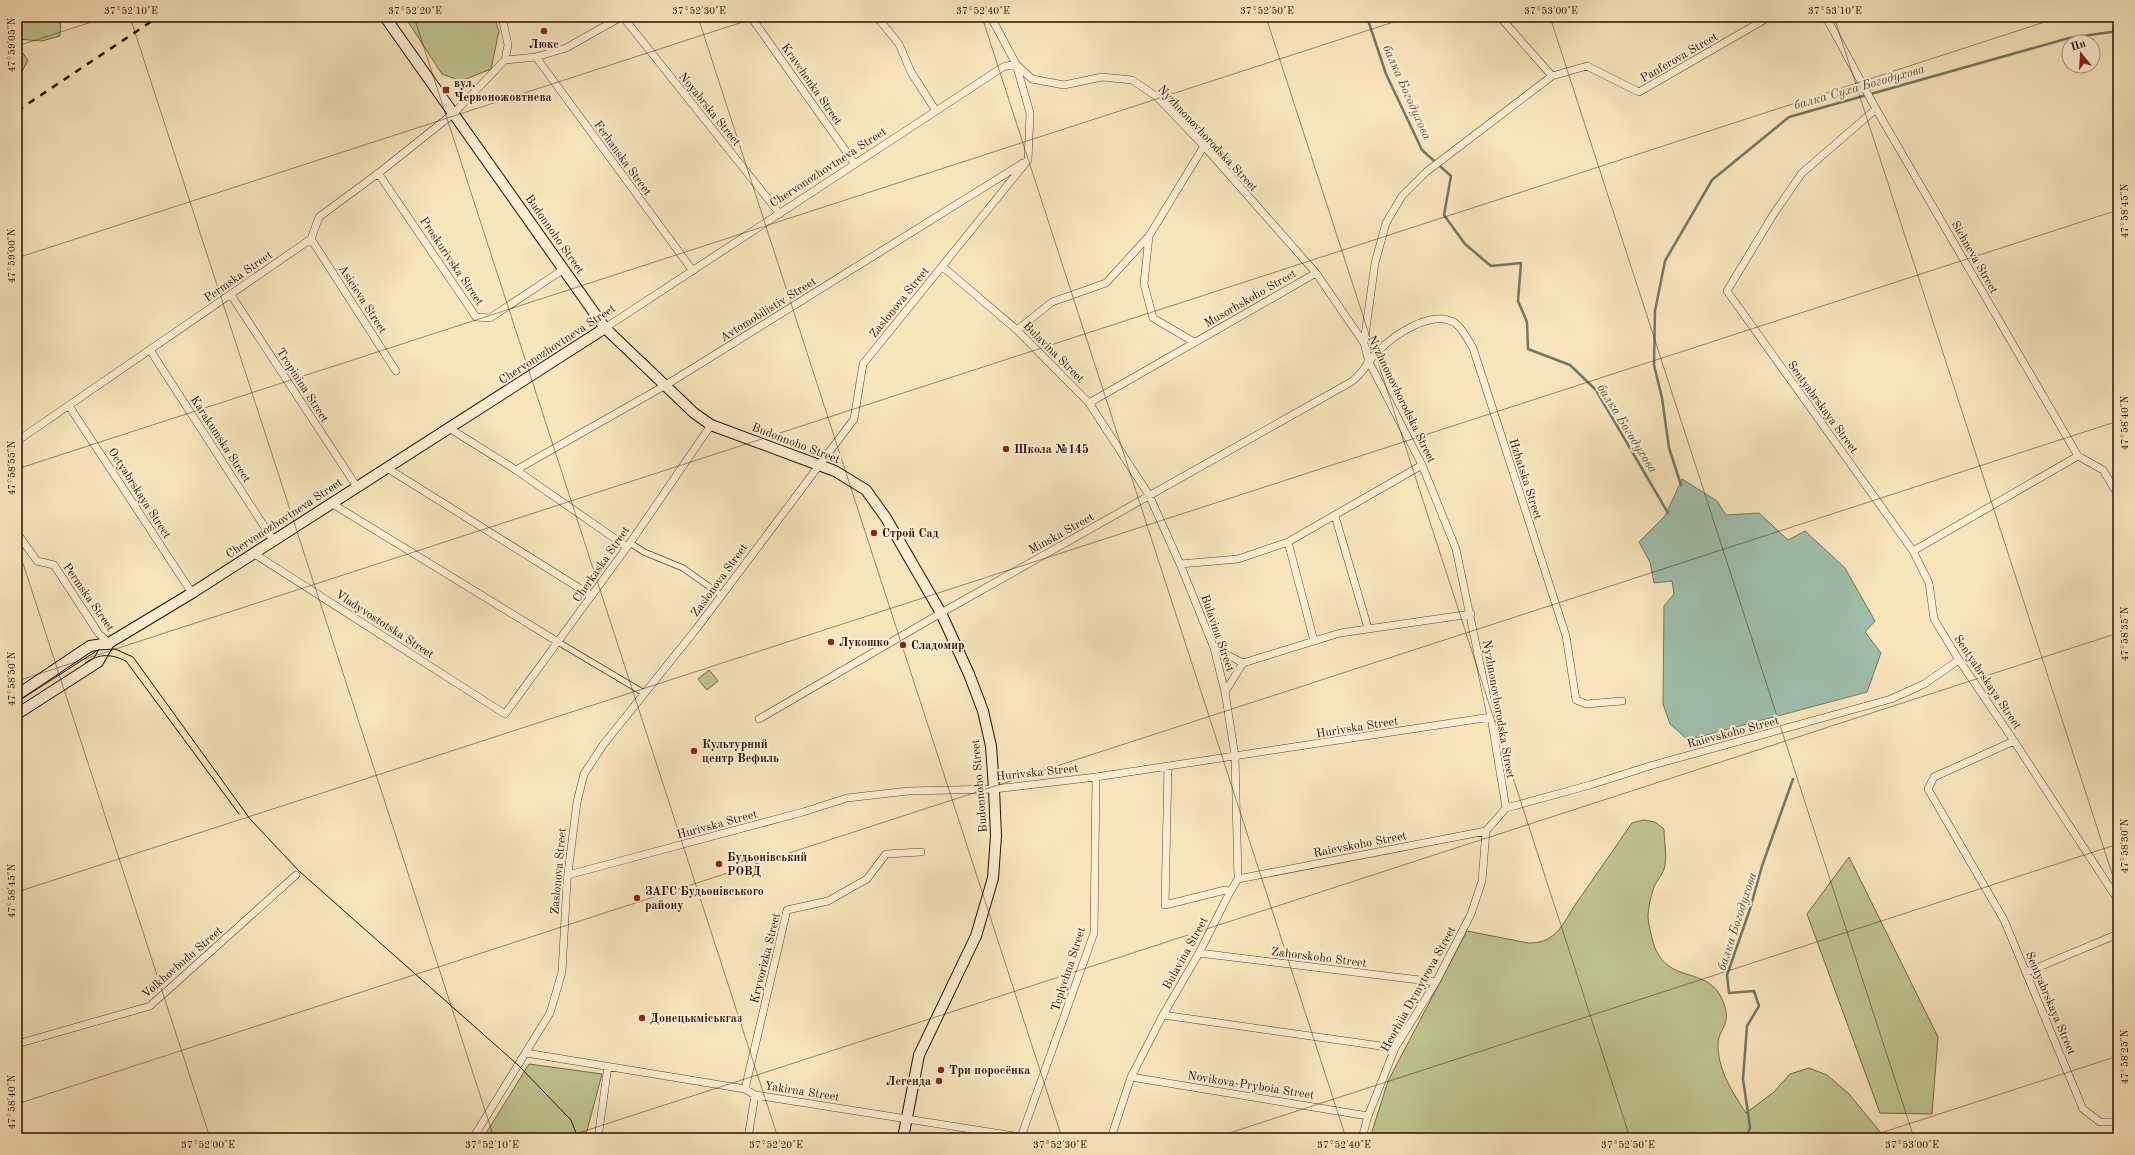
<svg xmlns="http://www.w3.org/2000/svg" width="2135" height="1155" font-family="'Old Standard TT',serif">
	<rect width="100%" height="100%" fill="#f9e5bc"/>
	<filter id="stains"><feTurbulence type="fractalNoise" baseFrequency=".005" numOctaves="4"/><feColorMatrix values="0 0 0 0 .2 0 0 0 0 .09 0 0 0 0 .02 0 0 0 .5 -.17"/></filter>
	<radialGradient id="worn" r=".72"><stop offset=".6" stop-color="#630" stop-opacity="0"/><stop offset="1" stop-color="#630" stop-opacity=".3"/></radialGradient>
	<path fill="#bfc48f" stroke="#756848" d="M17 17H61L60 36 42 41 17 39Z
		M405 17H494L499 31 491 69 461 81 442 74Z
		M17 46 28 60 17 81Z
		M709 670 718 681 707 690 698 679Z
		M1643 820 1655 822 1664 829C1664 840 1667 854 1665 865 1664 873 1657 880 1654 887 1651 895 1648 908 1648 917 1648 922 1650 929 1651 934 1662 991 1709 960 1724 1004 1732 1026 1717 1029 1718 1047 1719 1072 1733 1093 1746 1113L1774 1092 1790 1074 1809 1068 1827 1075 1849 1094 1885 1138H1370L1388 1081 1467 931 1528 943C1552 944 1562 928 1573 908L1632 823Z
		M1849 857 1938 1037 1932 1114 1880 1113 1807 914Z
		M529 1064 602 1074 585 1138H483Z"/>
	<path fill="#9ebfac" stroke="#707867" d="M1682 479 1717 501 1726 515 1759 513 1788 540 1805 531 1845 568 1875 621 1865 632 1881 653 1867 692 1688 740 1670 724 1663 704 1664 606 1674 594 1672 581 1654 583 1650 562 1639 542 1665 516Z"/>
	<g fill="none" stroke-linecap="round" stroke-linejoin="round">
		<path stroke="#707867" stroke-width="2.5" d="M1367 17 1386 74 1422 150 1451 176 1444 215 1465 244 1491 266 1521 263 1518 301 1527 322 1528 349 1570 365 1596 390 1668 513
			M1681 485 1669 448 1662 398 1654 365 1655 311 1665 261 1712 180 1789 117 2069 38 2118 31
			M1747 1138 1750 1127 1743 1079 1747 1026 1759 1006 1754 991 1729 993 1727 975 1750 909 1762 866 1793 779"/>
		<defs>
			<path id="pedestrian" d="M630 543 644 552 683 568 721 595
				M558 642 644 693"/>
			<path id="minor" d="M502 17 508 45 505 60
				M623 17 780 214
				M751 17 855 164
				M877 17 899 44 911 72 936 111
				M1500 17 1552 76
				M1826 17 1876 109 2078 456 2103 470 2118 495
				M536 57 693 271
				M1016 64 1032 79 1064 85 1102 77 1132 80 1156 96 1204 146 1316 273 1364 343 1369 362 1422 465 1456 549 1491 717 1506 808
				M1876 109 1802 173 1773 215 1727 291 1913 551 1929 583 1934 619 1959 660 2014 741 2118 900
				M378 173 476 317 490 318 564 269
				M1149 236 1144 284 1153 318 1194 342
				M311 239 396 371
				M943 267 1017 330 1089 403 1149 495 1180 564 1214 648 1225 692 1235 756 1238 879 1230 892 1199 953 1163 1015 1131 1077 1111 1138
				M231 295 357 487
				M605 328 1003 67 1016 64
				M1017 330 1052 302 1106 283 1149 236 1204 146
				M1364 343 1375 263 1386 223 1402 196 1426 172 1552 76 1587 66 1639 92 1769 17
				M150 350 273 540
				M1089 403 1316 273
				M69 406 192 593
				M449 428 516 470 627 547
				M17 441 311 239 319 217 380 172 454 113 505 60 536 57 566 48 621 17
				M387 468 592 596
				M516 470 666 385 1023 163
				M331 503 558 642
				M1335 516 1368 628
				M17 533 37 561 54 565 99 634 109 643
				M1288 542 1314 641
				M1913 551 2078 456
				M253 553 505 714 630 543 711 425
				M1180 564 1238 559 1288 542 1422 465
				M1214 648 1243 663
				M1225 692 1243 663 1340 633 1471 614
				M759 719 941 613 1351 382C1365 372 1366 363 1377 352 1393 336 1432 308 1455 323 1463 329 1468 340 1473 348L1566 636 1576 700 1586 704 1622 701
				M2014 741 1934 777 1928 789 2004 920 2083 1109 2100 1122H2118
				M1168 766 1165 905 1225 890 1230 892
				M1506 808 1590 785 1653 765 1891 699 1924 684 1959 660
				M568 875 803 812 847 798 908 791 994 789 1096 777 1491 717
				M1238 879 1486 831
				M1199 953 1436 982
				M2027 972 2118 934
				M1163 1015 1395 1048
				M17 1044 150 1006 296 875
				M526 1053 745 1089 755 1095 1028 1138
				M1131 1077 1368 1116
				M745 1089 787 910 828 901 867 879 886 854 921 852
				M1021 1137 1094 933 1096 777
				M473 1138 550 1013 562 972 567 881 577 802 584 774 603 745 697 628 854 419 863 364 1028 160 1030 113 1016 64 991 17
				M598 1138 608 1066
				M748 1138 755 1095
				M1362 1138 1368 1116 1395 1048 1436 982 1471 914 1482 881 1486 831 1506 808"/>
			<path id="secondary" d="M385 17 605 328 694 413 711 425 835 471 866 490 886 518 941 613 969 674 983 711 991 746 994 789 996 836 993 878 976 936 919 1055 903 1138
				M17 695 90 646 109 643 192 593 605 328
				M17 714 98 662 109 643"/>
		</defs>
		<use href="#pedestrian" stroke="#5e432f" stroke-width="7"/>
		<use href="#minor" stroke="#5e432f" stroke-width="8"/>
		<use href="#secondary" stroke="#2b0d00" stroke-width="12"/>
		<use href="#pedestrian" stroke="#fbeed3" stroke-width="5.5"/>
		<use href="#minor" stroke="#fbeed3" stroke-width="7"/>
		<use href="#secondary" stroke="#fbeed3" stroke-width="10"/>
		<path stroke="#2b0d00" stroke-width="1" d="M85 663C100 653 111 654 126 661L239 814
			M17 702 98 650 115 649 133 657 250 819 299 871 518 1065 571 1120 578 1138"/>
		<path stroke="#2b0d00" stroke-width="2.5" stroke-dasharray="7 7" stroke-linecap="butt" d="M17 111 158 17"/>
	</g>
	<path fill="none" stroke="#2b0d00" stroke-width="1" stroke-opacity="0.45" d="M130 17 494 1138M414 17 778 1138M698 17 1062 1138M982 17 1346 1138M1266 17 1630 1138M1550 17 1914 1138M1834 17 2118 892M17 46 107 17M17 258 758 17M17 469 1409 17M17 545 210 1138M17 681 2060 17M17 892 2118 210M17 1104 2118 421M563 1138 2118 633M1214 1138 2118 844M1865 1138 2118 1056"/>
	<g fill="#8f2418" stroke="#fbeed3" stroke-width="1.5">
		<circle cx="544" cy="31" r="4"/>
		<rect x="442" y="86" width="8" height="8" rx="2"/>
		<circle cx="1006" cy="449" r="4"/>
		<circle cx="874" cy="533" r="4"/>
		<circle cx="831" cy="642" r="4"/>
		<circle cx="903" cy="645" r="4"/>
		<circle cx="694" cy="751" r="4"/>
		<circle cx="719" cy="864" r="4"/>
		<circle cx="637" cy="898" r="4"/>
		<circle cx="642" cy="1018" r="4"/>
		<circle cx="941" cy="1070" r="4"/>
		<circle cx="939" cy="1081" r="4"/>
	</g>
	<g text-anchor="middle" stroke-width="4" stroke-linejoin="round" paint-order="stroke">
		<g font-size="12" font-weight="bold" fill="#2b0d00" stroke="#fbeed3" text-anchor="start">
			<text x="544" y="48" text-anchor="middle">Люкс</text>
			<text x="454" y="87">вул.<tspan x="454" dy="14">Червоножовтнева</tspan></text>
			<text x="1014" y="453">Школа №145</text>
			<text x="882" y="537">Строй Сад</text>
			<text x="839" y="646">Лукошко</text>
			<text x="911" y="649">Сладомир</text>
			<text x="702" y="748">Культурний<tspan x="702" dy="14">центр Вефиль</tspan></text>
			<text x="727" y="861">Будьонівський<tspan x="727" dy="14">РОВД</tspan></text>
			<text x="645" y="895">ЗАГС Будьонівського<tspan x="645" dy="14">району</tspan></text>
			<text x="650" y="1022">Донецькміськгаз</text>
			<text x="949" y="1074">Три поросёнка</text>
			<text x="931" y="1085" text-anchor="end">Легенда</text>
		</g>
		<g font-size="12" fill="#2b0d00" stroke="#fbeed3">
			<text transform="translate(1679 57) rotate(-30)" y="4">Panferova Street</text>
			<text transform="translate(812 84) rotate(55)" y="4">Kravchenka Street</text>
			<text transform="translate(710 109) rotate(51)" y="4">Noyabrska Street</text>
			<text transform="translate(1208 138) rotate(47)" y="4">Nyzhnonovhorodska Street</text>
			<text transform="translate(623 158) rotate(54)" y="4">Ferhanska Street</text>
			<text transform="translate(828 167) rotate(-33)" y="4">Chervonozhovtneva Street</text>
			<text transform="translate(555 234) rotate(55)" y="4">Budonnoho Street</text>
			<text transform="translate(1975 257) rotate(60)" y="4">Sichneva Street</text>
			<text transform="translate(452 261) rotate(56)" y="4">Proskurivska Street</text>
			<text transform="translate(238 276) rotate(-35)" y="4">Permska Street</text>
			<text transform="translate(1250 298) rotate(-30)" y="4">Musorhskoho Street</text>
			<text transform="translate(363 299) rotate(57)" y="4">Asieieva Street</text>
			<text transform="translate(899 302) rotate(-51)" y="4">Zaslonova Street</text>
			<text transform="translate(768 309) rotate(-32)" y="4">Avtomobilistiv Street</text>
			<text transform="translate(557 344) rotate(-33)" y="4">Chervonozhovtneva Street</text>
			<text transform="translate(1054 352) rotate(45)" y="4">Bulavina Street</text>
			<text transform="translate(303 385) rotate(57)" y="4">Tropinina Street</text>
			<text transform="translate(1402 399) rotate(64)" y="4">Nyzhnonovhorodska Street</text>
			<text transform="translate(1823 407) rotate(54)" y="4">Sentyabrskaya Street</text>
			<text transform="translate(221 439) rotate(57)" y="4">Karakumska Street</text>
			<text transform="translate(796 443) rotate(21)" y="4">Budonnoho Street</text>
			<text transform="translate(1526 479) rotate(72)" y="4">Hzhatska Street</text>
			<text transform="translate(140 493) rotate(57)" y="4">Octyabrskaya Street</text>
			<text transform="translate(284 518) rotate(-33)" y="4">Chervonozhovtneva Street</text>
			<text transform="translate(1061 533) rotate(-29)" y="4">Minska Street</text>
			<text transform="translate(601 564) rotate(-55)" y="4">Cherkaska Street</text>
			<text transform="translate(719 580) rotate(-54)" y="4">Zaslonova Street</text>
			<text transform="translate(89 597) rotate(55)" y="4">Permska Street</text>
			<text transform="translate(385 624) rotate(33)" y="4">Vladyvostotska Street</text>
			<text transform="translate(1218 633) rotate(71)" y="4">Bulavina Street</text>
			<text transform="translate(1988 682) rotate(56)" y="4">Sentyabrskaya Street</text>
			<text transform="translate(1499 709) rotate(80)" y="4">Nyzhnonovhorodska Street</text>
			<text transform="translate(1357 727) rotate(-9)" y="4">Hurivska Street</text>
			<text transform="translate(1733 732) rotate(-15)" y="4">Raievskoho Street</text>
			<text transform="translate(1037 772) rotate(-6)" y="4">Hurivska Street</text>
			<text transform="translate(979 786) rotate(-95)" y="4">Budonnoho Street</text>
			<text transform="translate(717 824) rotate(-15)" y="4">Hurivska Street</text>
			<text transform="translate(1360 844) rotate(-11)" y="4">Raievskoho Street</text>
			<text transform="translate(558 871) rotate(-85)" y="4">Zaslonova Street</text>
			<text transform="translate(1185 953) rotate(-61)" y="4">Bulavina Street</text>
			<text transform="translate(1319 957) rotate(7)" y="4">Zahorskoho Street</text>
			<text transform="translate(765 958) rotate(-76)" y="4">Kryvorizka Street</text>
			<text transform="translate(182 962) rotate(-41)" y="4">Volkhovbudu Street</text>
			<text transform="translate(1068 969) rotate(-72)" y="4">Teplychna Street</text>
			<text transform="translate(1418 989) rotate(-61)" y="4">Heorhiia Dymytrova Street</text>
			<text transform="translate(2051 1003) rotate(67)" y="4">Sentyabrskaya Street</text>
			<text transform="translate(1251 1085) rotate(9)" y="4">Novikova-Pryboia Street</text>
			<text transform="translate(802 1091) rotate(9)" y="4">Yakirna Street</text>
		</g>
		<g font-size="13" font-style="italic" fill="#595445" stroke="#fbeed3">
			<text transform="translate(1859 86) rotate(-16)" y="5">балка Суха Богодухова</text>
			<text transform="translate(1408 92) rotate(66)" y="5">балка Богодухова</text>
			<text transform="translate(1628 428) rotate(58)" y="5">балка Богодухова</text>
			<text transform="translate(1736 921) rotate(-72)" y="5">балка Богодухова</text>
		</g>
	</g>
	<rect width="2135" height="1155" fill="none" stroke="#f9e5bc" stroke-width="44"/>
	<g transform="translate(2081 54) rotate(342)"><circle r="19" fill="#fbeed3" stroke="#a8947f"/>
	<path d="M0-3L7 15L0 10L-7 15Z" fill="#8f2418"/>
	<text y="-6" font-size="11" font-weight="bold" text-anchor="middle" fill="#2b0d00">Пн</text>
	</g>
	<rect x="22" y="22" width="2091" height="1111" fill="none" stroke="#2b0d00" stroke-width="1.5"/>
	<g font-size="10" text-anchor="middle" fill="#2b0d00">
		<text x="131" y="14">37°52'10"E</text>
		<text x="415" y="14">37°52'20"E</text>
		<text x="699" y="14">37°52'30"E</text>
		<text x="983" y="14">37°52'40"E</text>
		<text x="1267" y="14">37°52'50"E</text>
		<text x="1551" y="14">37°53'00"E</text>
		<text x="1835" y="14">37°53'10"E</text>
		<text transform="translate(11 45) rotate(-90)" y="4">47°59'05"N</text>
		<text transform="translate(2124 211) rotate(-90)" y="4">47°58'45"N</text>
		<text transform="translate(11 256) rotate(-90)" y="4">47°59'00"N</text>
		<text transform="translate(2124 423) rotate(-90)" y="4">47°58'40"N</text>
		<text transform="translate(11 468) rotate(-90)" y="4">47°58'55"N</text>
		<text transform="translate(2124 634) rotate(-90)" y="4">47°58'35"N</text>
		<text transform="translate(11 679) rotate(-90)" y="4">47°58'50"N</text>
		<text transform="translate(2124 846) rotate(-90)" y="4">47°58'30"N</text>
		<text transform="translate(11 891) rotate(-90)" y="4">47°58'45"N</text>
		<text transform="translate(2124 1057) rotate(-90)" y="4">47°58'25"N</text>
		<text transform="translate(11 1102) rotate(-90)" y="4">47°58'40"N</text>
		<text x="208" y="1148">37°52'00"E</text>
		<text x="492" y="1148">37°52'10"E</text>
		<text x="776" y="1148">37°52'20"E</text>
		<text x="1060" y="1148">37°52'30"E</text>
		<text x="1344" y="1148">37°52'40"E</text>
		<text x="1628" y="1148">37°52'50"E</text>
		<text x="1912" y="1148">37°53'00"E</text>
	</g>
	<rect width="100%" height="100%" filter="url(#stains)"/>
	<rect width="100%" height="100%" fill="url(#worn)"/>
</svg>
